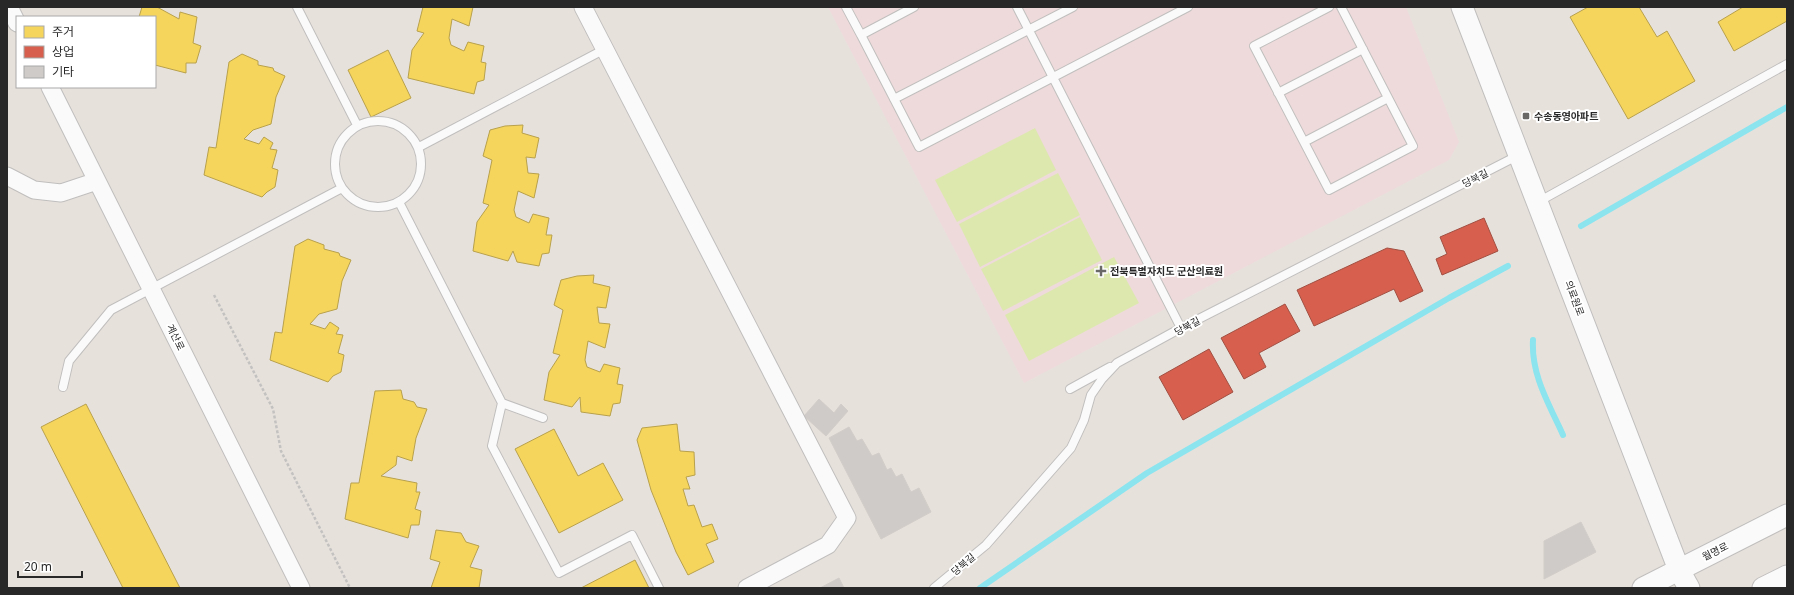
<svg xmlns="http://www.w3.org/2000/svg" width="1794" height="595" font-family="'Noto Sans','Noto Sans KR',sans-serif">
	<rect width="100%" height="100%" fill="#e7e1dc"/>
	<path fill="#eedadb" d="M828 7H1406L1459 142 1449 160 1024 383Z"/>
	<path fill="#dde8af" d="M1035 128 1056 170 957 222 935 180Z
		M1058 173 1080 215 980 267 959 224Z
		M1080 217 1102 260 1003 311 981 269Z
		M1114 257 1139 303 1029 361 1005 315Z"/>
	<path fill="#f6d55c" stroke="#b8a14c" d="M142 7H157L179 19 180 12 197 17 193 43 201 46 196 63H186V73L155 65V17H139Z
		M423 7H473L469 26 452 19 449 38 451 45 464 51 468 42 484 46 481 62 486 63 484 80 477 82 474 94 408 78 412 50 424 33 417 31Z
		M1588 7H1639L1657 37 1667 31 1695 81 1628 119 1570 17Z
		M1743 7H1787V21L1734 51 1718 22Z
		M388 50 411 98 371 117 348 70Z
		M242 54 258 61V65L273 68 274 71 285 76 276 97 271 124 253 130 244 139 259 144 264 137 273 143 270 149 277 150 272 168 278 170 275 187 267 192 262 197 204 175 209 147 216 148 229 62Z
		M523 125 522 133 539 138 535 158 526 157 528 173 539 174 534 198 518 191 514 210 516 217 529 223 533 214 549 218 546 235H552L549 253 542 254 539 266 517 262 513 251 508 261 473 251 477 222 489 205 483 203 492 160 483 156 490 130 505 126Z
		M308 239 324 245V249L339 253 340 256 351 260 342 281 337 309 319 314 310 324 325 329 330 322 339 328 336 334 343 335 338 353 344 355 341 372 333 376 328 382 270 360 275 332 282 333 295 246Z
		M594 275 593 283 610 287 606 308 597 307 599 323 610 324 605 348 588 341 585 360 587 367 600 372 604 364 620 368 617 384 623 385 620 403 613 404 610 416 581 412 580 397 572 407 544 400 549 372 560 355 553 353 563 310 554 305 561 280 577 276Z
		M401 390 403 399 414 402 417 407 427 409 416 438 412 461 397 456 396 465 381 476 417 483 416 492H420L415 509 421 511 419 525H411L408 538 345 519 351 483H359L375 391Z
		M86 404 180 588H123L41 427Z
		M677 424 680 451 694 452 695 475 686 477 690 489H683L688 506 694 505 702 527 712 524 718 539 706 544 714 562 688 575 676 552 651 490 637 440 642 428Z
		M554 429 578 476 603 463 623 500 559 533 515 449Z
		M436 530 461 533 466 542 479 546 470 567 482 570 479 588H431L440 562 430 559Z
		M635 560 649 588H581Z"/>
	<path fill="#d6604d" stroke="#a24f42" d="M1484 218 1498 251 1442 275 1436 259 1447 254 1440 237Z
		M1387 248 1404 251 1423 291 1400 302 1394 289 1314 326 1297 290Z
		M1285 304 1300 331 1259 353 1266 367 1244 379 1221 338Z
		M1209 349 1233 392 1183 420 1159 377Z"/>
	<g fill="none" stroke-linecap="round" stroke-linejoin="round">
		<path stroke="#8be4ee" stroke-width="6" d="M1581 226 1787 107
			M1533 340C1531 375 1549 404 1563 435
			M980 588 1147 473 1449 298 1508 266"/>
	</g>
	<path fill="#cfcbc8" stroke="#d2cdc8" d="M819 399 834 413 841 404 848 411 826 436 804 416Z
		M849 427 857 441 862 439 872 456 879 453 887 470 891 468 896 477 902 474 911 492 919 488 931 512 881 539 829 438Z
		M1581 522 1596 552 1544 579V541Z
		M839 578 844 588H820Z"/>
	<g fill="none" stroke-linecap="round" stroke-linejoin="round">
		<defs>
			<path id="service" d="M297 7 357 125
				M846 7 861 35 914 7
				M1017 7 1181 328
				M1329 7 1254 46 1329 190 1413 146 1341 7
				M861 35 919 147 1188 7
				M1278 93 1363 49
				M894 99 1073 7
				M335 164a43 43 0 1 1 86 0a43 43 0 1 1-86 0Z
				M1304 142 1388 98
				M419 147 605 49
				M399 202 502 403 492 446 559 573 632 535 659 588
				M1538 202 1787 64
				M63 387 69 361 111 310 342 188
				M1070 389 1110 367
				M502 403 543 418
				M934 588 986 545 1071 448 1084 420 1091 395 1102 379 1117 363 1181 328 1519 155"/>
			<path id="minor" d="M9 7 17 23
				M583 7 847 518 828 545 747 588
				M50 87 301 588
				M7 176 34 190 61 193 97 181"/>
			<path id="tertiary" d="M1462 7 1679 570 1689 588
				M1643 588 1787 515
				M1763 588 1787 576"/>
		</defs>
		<use href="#service" stroke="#c0bfbe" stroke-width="10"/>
		<use href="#minor" stroke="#c0bfbe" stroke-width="19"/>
		<use href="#tertiary" stroke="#c0bfbe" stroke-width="23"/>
		<path stroke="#c3c2c1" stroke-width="2.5" stroke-dasharray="3 2" stroke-linecap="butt" d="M214 295 273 409 281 451 350 588"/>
		<use href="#service" stroke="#fbfafa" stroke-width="8"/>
		<use href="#minor" stroke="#fbfafa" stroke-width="17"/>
		<use href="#tertiary" stroke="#fbfafa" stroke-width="21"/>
	</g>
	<g fill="#6b6967" stroke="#fff" stroke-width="1.5">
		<rect x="1522" y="112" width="8" height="8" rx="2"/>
		<path d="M1099 265h4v4h4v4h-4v4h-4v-4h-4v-4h4z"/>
	</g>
	<g text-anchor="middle" stroke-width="4" stroke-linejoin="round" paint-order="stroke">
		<g font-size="10" font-weight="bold" fill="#282828" stroke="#fff" text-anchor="start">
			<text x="1534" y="120">수송동영아파트</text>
			<text x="1110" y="275">전북특별자치도 군산의료원</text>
		</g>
		<g font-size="10" fill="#282828" stroke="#fff">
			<text transform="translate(1475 178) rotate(-27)" y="4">당북길</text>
			<text transform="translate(1575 298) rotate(69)" y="4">의료원로</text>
			<text transform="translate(1187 326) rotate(-28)" y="4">당북길</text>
			<text transform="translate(176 337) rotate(64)" y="4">계산로</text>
			<text transform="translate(1715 551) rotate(-27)" y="4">월명로</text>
			<text transform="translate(963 564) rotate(-40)" y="4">당북길</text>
		</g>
	</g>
	<rect width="1794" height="595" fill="none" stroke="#282828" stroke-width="16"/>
	<rect x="16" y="16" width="140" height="72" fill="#ffffff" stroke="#a9a9a9"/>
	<rect x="24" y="26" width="20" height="12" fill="#f6d55c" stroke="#a9a9a9"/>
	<text x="52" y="36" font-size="12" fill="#282828">주거</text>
	<rect x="24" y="46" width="20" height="12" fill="#d6604d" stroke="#a9a9a9"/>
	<text x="52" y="56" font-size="12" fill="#282828">상업</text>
	<rect x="24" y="66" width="20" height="12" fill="#cfcbc8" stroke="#a9a9a9"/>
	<text x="52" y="76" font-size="12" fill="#282828">기타</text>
	<path d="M18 571v6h64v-6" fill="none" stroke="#282828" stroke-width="2"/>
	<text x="24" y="571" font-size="12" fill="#282828" stroke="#ffffff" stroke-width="3" paint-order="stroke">20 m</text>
</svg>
